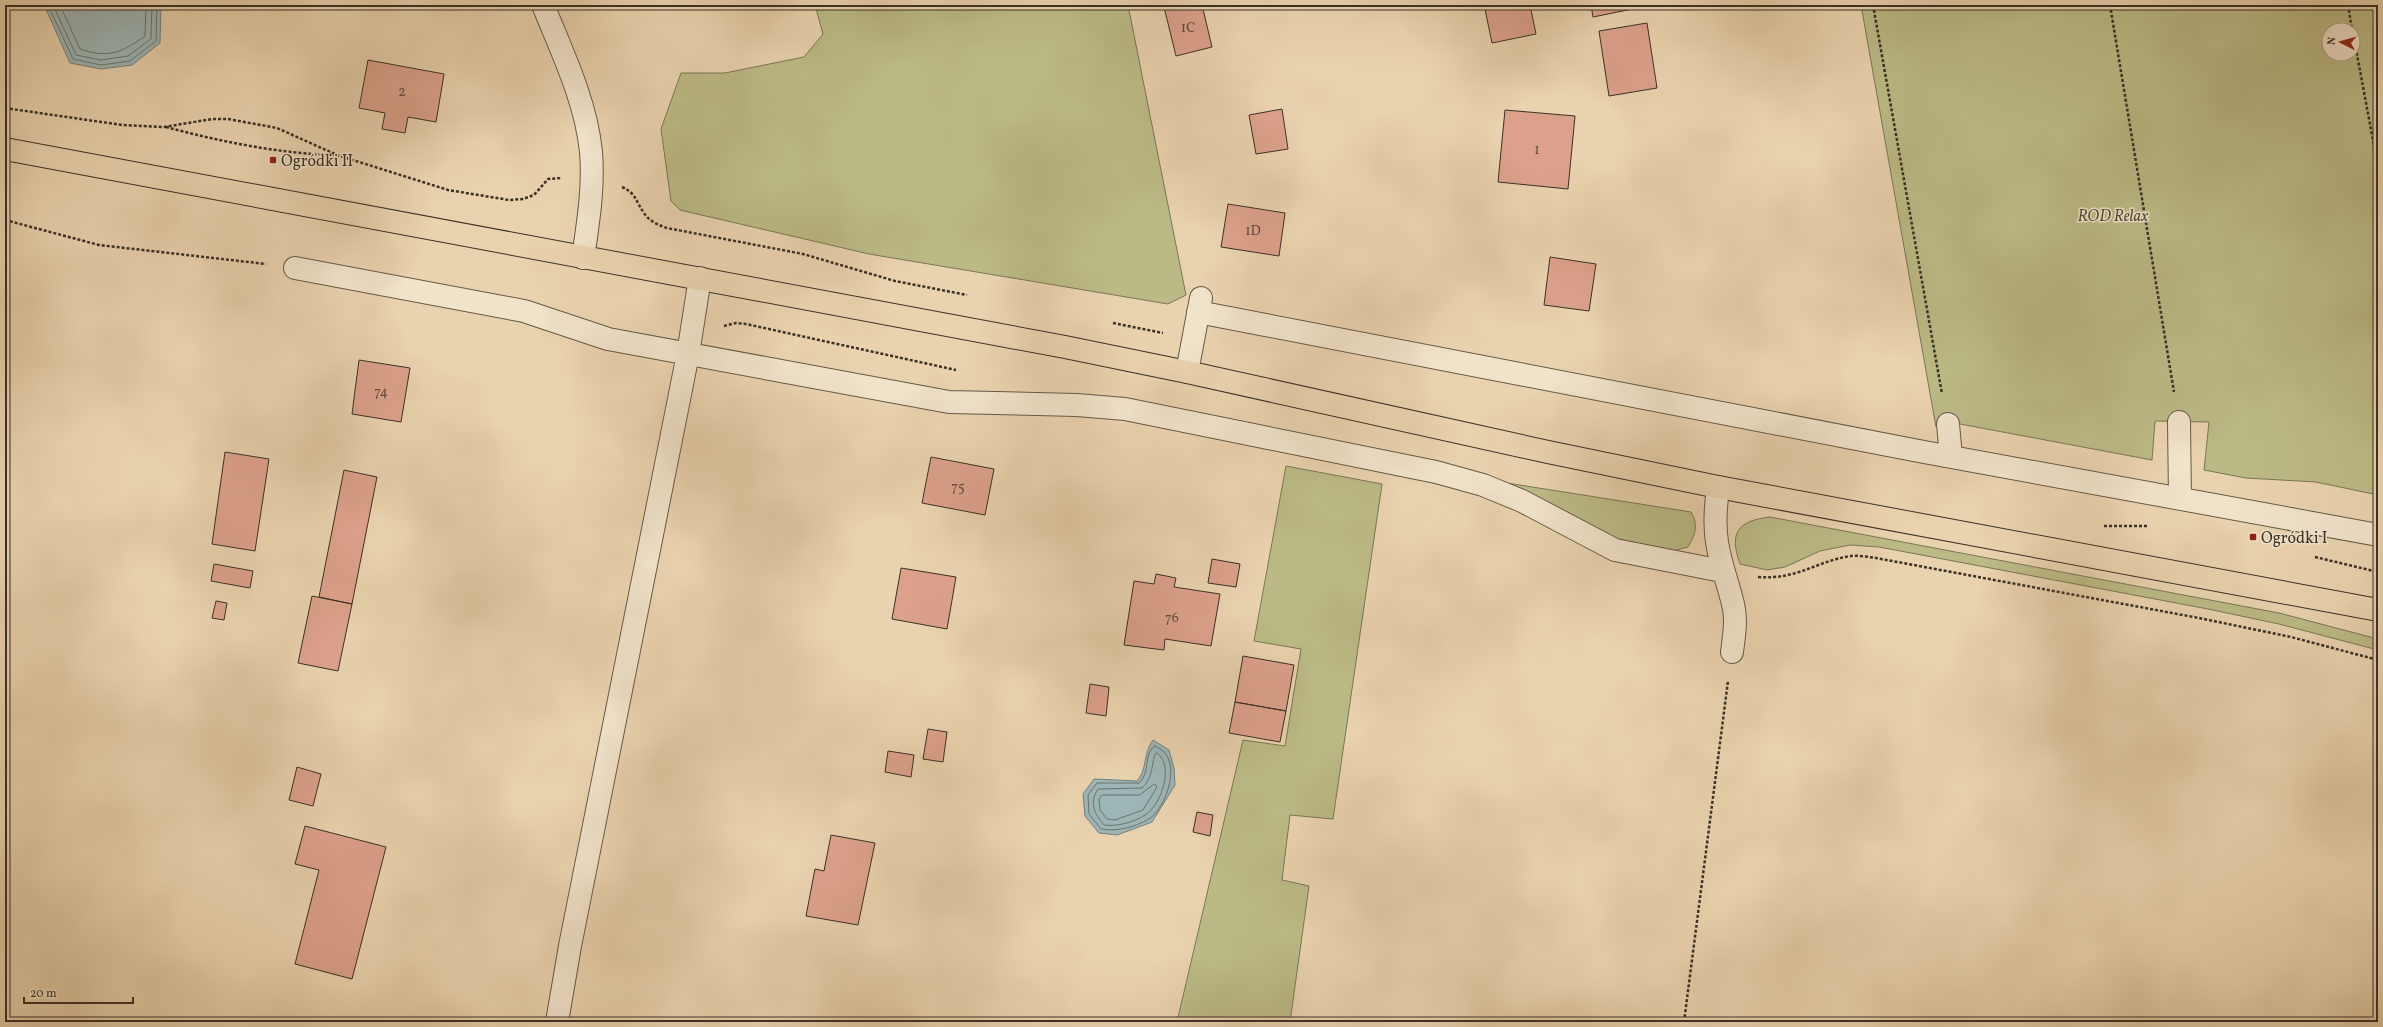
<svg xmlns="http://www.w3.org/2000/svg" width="2383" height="1027" font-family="Vollkorn,serif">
	<rect width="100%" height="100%" fill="#e9d2ae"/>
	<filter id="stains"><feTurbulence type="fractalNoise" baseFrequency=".005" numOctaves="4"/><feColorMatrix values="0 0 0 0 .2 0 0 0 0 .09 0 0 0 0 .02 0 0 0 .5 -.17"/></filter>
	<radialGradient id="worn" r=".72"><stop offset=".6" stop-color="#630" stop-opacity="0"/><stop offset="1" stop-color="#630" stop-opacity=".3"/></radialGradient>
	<path fill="#bbba86" stroke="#7a7656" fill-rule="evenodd" d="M815 5H1128L1186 295 1168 304 869 254 680 210 671 201 661 129 681 73H725L804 57 823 34Z
		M1861 5H2378V495L2316 482 2246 478 2204 470 2209 422 2155 421 2152 460 1960 424 1936 427ZM2329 30H2353V54H2329Z
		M1286 466 1382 484 1333 819 1290 815 1282 880 1309 886 1290 1022H1177L1243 740 1285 746 1301 649 1254 641Z
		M1494 481 1691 512C1699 525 1695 535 1688 547L1669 552 1609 538 1523 489Z
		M1770 517 2279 613 2378 639V650L2279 624 2208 609 1879 547 1850 545 1820 551 1785 567 1767 570 1740 564C1729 533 1737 521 1770 517Z"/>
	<path fill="#9cb5b5" stroke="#75807c" d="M44 5H161L160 43 132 65 101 69 70 63Z
		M1153 740 1169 750 1174 768 1175 785 1152 822 1117 835 1099 833 1085 816 1083 794 1094 779 1137 781C1147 771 1143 753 1153 740Z"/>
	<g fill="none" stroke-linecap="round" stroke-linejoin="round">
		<path stroke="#6b736e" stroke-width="1" d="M48 5 73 59 101 65 130 61 156 41 157 5
			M53 5 76 55 101 60 128 56 151 39 152 5
			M60 5 80 49C108 59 123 52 145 36L146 5
			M1155 746C1158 748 1163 750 1165 753 1179 769 1165 809 1149 819 1135 827 1117 832 1101 829L1089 814 1088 795 1097 783H1139C1151 773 1143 752 1155 746Z
			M1157 753C1175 765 1161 806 1145 815 1134 822 1117 827 1104 825 1094 813 1089 803 1098 789L1142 788C1153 778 1151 767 1155 754Z
			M1155 784 1157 787 1143 810 1115 820 1107 819 1100 810 1099 799 1102 795H1139Z"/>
	</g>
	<path fill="#dca18b" stroke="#3a3126" d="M1202 5 1212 47 1176 56 1164 7Z
		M1504 5H1530L1536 34 1492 43 1485 9Z
		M1591 5H1652L1593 17Z
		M1647 23 1657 88 1609 96 1599 31Z
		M368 60 444 74 436 122 408 117 405 133 382 129 385 113 359 108Z
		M1282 109 1288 149 1256 154 1249 115Z
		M1505 110 1575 116 1568 189 1498 182Z
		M1228 204 1285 213 1279 256 1221 247Z
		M1550 257 1596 264 1589 311 1544 305Z
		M359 360 410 368 401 422 352 414Z
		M225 452 269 459 255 551 212 544Z
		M931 457 994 469 985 515 922 503Z
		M344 470 377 477 352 604 319 597Z
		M1212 559 1240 564 1236 587 1208 583Z
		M214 564 253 571 250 588 211 581Z
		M901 568 956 577 947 629 892 619Z
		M1156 574 1176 578 1174 587 1220 594 1211 646 1165 639 1164 650 1124 645 1134 581 1154 584Z
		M312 596 352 604 338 671 298 663Z
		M216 601 227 603 224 620 212 618Z
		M1243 656 1294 665 1286 711 1235 702Z
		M1090 684 1109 687 1106 716 1086 713Z
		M1235 702 1286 711 1280 742 1229 733Z
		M928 729 947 732 943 762 923 759Z
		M888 751 914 755 911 777 885 772Z
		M297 767 321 774 313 806 289 800Z
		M1197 812 1213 815 1210 836 1193 832Z
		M305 826 386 847 352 979 295 964 319 870 295 864Z
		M831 835 875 843 858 925 806 916 815 869 824 871Z"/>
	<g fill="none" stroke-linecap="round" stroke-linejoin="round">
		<defs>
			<path id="minor" d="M543 5C562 52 586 101 591 152 594 188 588 223 583 258
				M295 268 524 311 608 339 949 402 1077 405 1125 409 1436 472 1483 485 1522 501 1615 550 1722 571
				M1198 312 1924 452 2378 535
				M1187 372 1201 298
				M2179 422 2180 499
				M1948 424 1951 457
				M1718 487C1716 505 1714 523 1717 542 1720 563 1728 583 1733 604 1737 620 1734 636 1732 652
				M557 1022 570 946 688 354 700 278"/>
			<path id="major" d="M5 149 1065 347 1187 372 1548 452 1718 487 2378 610"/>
		</defs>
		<use href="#minor" stroke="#665948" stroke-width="24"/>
		<use href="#major" stroke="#3a3126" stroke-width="24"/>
		<path stroke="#3a3126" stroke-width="2.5" stroke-dasharray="3 2" stroke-linecap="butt" d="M1873 5 1942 394
			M2110 5 2174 392
			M2348 5 2352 30
			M2353 33 2378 167
			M5 108 122 125 164 127 212 119H228L277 128 337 155 448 190 509 200 523 199 534 195 548 179 562 178
			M166 127C218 141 281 154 335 155
			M622 187C636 193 636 202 644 213 649 221 658 225 667 228L803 254 895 281 967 295
			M5 220 99 245 266 264
			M1113 323 1163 333
			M724 326 736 323 746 324 956 370
			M2104 526H2149
			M2315 557 2378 572
			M1758 577C1798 580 1816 561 1851 556 1859 555 1868 557 1876 558L2199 618 2291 637 2378 660
			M1684 1022 1728 681"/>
		<use href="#minor" stroke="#f1e2ca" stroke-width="22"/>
		<use href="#major" stroke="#e9d2ae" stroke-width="22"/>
	</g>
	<g fill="#8f2418" stroke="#f1e2ca" stroke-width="1.5">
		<rect x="269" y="156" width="8" height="8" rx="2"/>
		<rect x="2249" y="533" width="8" height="8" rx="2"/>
	</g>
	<g text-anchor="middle" stroke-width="3" stroke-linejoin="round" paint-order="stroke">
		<g font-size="14" fill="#624d3f">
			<text x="1188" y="32">1C</text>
			<text x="402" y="96">2</text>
			<text x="1537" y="154">1</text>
			<text x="1253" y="235">1D</text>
			<text x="381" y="396">74</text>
			<text x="958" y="491">75</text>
			<text x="1172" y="622">76</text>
		</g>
		<g font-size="16" fill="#3a3126" stroke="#f1e2ca" text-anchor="start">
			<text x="281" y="166">Ogródki II</text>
			<text x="2261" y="543">Ogródki I</text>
		</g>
		<g font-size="16" font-style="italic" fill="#544c39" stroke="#f1e2ca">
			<text x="2113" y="221">ROD Relax</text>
		</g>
	</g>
	<rect width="2383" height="1027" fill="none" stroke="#e9d2ae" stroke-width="20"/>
	<rect x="6" y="6" width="2371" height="1015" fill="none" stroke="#3a3126" stroke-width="2"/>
	<rect x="10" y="10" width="2363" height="1007" fill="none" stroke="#3a3126"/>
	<g transform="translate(2341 42) rotate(276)"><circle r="19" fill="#f1e2ca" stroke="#a89b88"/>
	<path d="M0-3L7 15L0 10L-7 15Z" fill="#8f2418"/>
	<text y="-6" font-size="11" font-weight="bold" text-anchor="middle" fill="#3a3126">N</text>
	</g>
	<path d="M24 997v6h109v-6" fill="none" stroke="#3a3126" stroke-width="2"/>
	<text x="30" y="997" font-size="12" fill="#3a3126" stroke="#f1e2ca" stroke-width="3" paint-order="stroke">20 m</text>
	<rect width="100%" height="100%" filter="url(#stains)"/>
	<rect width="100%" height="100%" fill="url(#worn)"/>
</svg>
